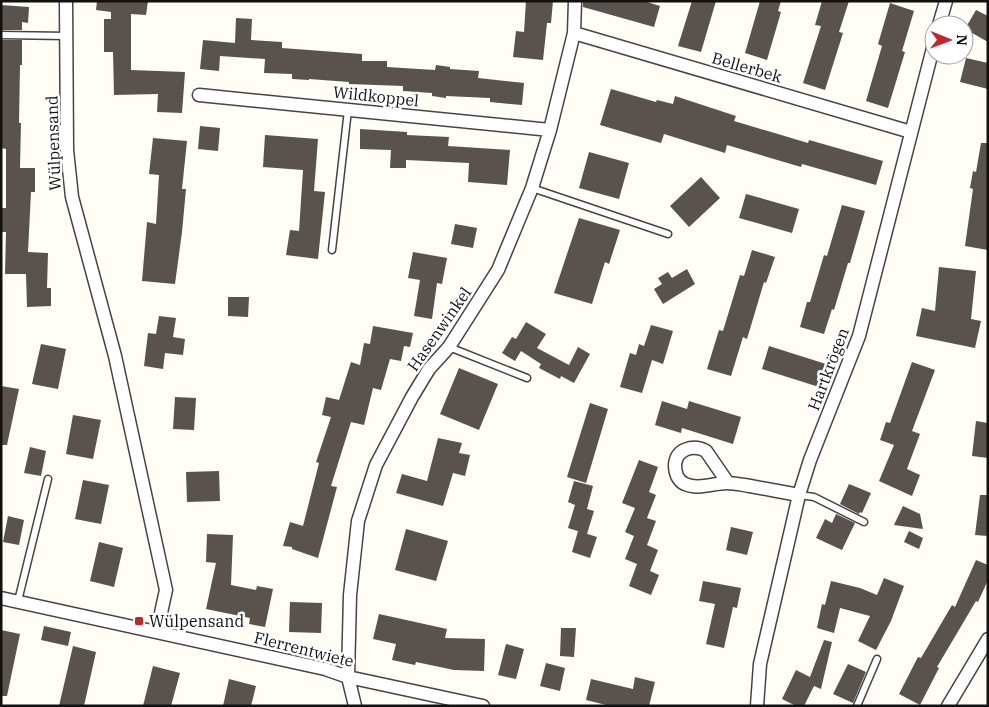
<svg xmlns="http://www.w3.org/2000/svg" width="989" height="707" font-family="'IBM Plex Serif',serif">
	<rect width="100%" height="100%" fill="#fffdf5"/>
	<path fill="#5a524d" d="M97 1H148L146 15 131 14V70L185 72 182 113 157 112 158 94 114 95 113 52H104V19H111V12L96 10Z
		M526 1H553L551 23H547L543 60 513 57 516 31 524 32Z
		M583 1H644L660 6 654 27 583 7Z
		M692 1H716L701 52 678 46Z
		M760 1H781L778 11 781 12 767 60 745 53Z
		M822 1H849L839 32 843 33 825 90 803 83 821 26 815 25Z
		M890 3 914 11 902 51 905 52 888 108 866 101 882 46 878 44Z
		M1 5 29 7 28 23 22 22V30H1Z
		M976 10 988 16V42L965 29Z
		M236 18 252 19 251 40 282 42V48L362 54V61H387V67L435 70 436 65 450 67V69L479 71 478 78 524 83 522 105 490 102V98L446 96V98L432 96V93L403 91V86L349 84V82L309 79V80L292 79V74L264 73 265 59 220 56 219 71 200 69 203 40 235 43Z
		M1 40H22V65H20L19 123H21L20 168H35V192H31L28 252 48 253 47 288H51V306L27 307 26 274H5L6 232H1V208H6V149L1 148Z
		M966 58 988 63V89L960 82Z
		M611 89 656 102 657 100 673 104 675 96 736 116 734 121 808 143 809 140 883 161 876 185 802 164 801 167 727 145 725 153 664 134 661 143 600 125Z
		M200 126 220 128 218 151 198 149Z
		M360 129 407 132V135L449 137 448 146 510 150 507 185 468 182 469 163 406 160V168H390L391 150 360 149Z
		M265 135 318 139 314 191 325 192 318 259 286 255 290 230 299 231 303 170 263 167Z
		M153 138 187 141 182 189H186L182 232 175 284 142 281 147 222 156 224 159 175 149 174Z
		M981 143H988V250L965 246 973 189 970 188 973 171 976 172Z
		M589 152 629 163 619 199 579 188Z
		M701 177 720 198 689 227 670 206Z
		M746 194 799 209 792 233 739 218Z
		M842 205 865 211 850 263H848L834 310 832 309 824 334 800 327 807 302H810L824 255 827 256Z
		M579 218 620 230 609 264 605 262 592 304 554 293Z
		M455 224 477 228 473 248 451 244Z
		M752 250 775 257 766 283 764 282 747 339 743 337 731 376 707 369 719 330 723 331 740 275 744 276Z
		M413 252 447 258 442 284 437 283 432 319 414 316 420 280 408 278Z
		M939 267 976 271 971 319 981 321 975 348 916 336 922 308 935 311Z
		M687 269 695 284 663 304 654 289 662 284 658 278 668 272 672 278Z
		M228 297H249L248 317 228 316Z
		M159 316 176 318 173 337 185 339 183 355 165 353 163 369 144 366 148 333 156 334Z
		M526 322 546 334 537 348 569 365 578 347 590 354 574 383 561 376 560 379 539 368 541 364 521 351 515 361 502 353 512 337 516 339Z
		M651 325 673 331 663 364 652 360 642 393 620 387 630 353 636 355 639 344 644 346Z
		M373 326 413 333 410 347 404 346 401 361 390 359 381 390 373 388 364 425 351 422 331 486 337 487 318 558 292 549V547L283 546 290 522 303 526 319 463 316 462 331 417 322 415 326 397 339 400 351 362 360 365 364 343 370 344Z
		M41 344 66 349 58 389 32 384Z
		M769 346 826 364 819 387 762 369Z
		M912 362 935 370 912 431 920 434 907 469 920 475 912 496 879 481 894 445 880 440 886 422 890 423Z
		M459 368 498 384 479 430 440 414Z
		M1 386 19 389 7 445H1Z
		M175 397 196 398 194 430 173 429Z
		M662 401 687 409 689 401 741 417 733 444 682 428 681 433 655 425Z
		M590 403 608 409 586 483 567 477Z
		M73 415 101 420 93 459 66 454Z
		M976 421 988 423V458L972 456Z
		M438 438 462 443 459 453 470 455 465 476 453 473 443 506 396 493 402 474 427 481Z
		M30 447 46 451 41 476 24 473Z
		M639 460 658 467 649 492 656 495 647 518 656 521 647 545 658 550 650 571 659 575 651 595 629 586 637 564 625 559 634 536 625 532 635 508 622 503Z
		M219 471 220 501 187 502 186 472Z
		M83 480 109 485 101 524 75 519Z
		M574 481 593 486 587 509 594 511 587 534 568 528 575 505 568 502Z
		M849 484 871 493 862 513 860 512 859 514 840 504Z
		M980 495H988V536L975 535Z
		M903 506 920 514 923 529 894 525Z
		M836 514 855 523 842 550 816 538 825 519 832 523Z
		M8 516 24 520 19 545 3 542Z
		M731 527 753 532 747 555 726 550Z
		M406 529 448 541 436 581 395 570Z
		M578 531 597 537 590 558 572 552Z
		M909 531 923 538 919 549 904 542Z
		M207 534 233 535 231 585 256 590 257 586 273 589 265 627 249 624 250 618 206 609 216 563 206 562Z
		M99 542 123 548 114 587 90 581Z
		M976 560 988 565V580L978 602 976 601 937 667 939 668 920 705 899 694 918 657 921 658 952 605 955 607Z
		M884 578 904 586 891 621 876 650 858 641 870 616 840 608 834 633 817 628 822 604 825 605 831 581 860 588 877 595Z
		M703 581 741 588 737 608 733 607 724 648 706 644 715 604 699 601Z
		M290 602 322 603 321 633 289 632Z
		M379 614 447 629 445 638 485 639 484 671 454 670 416 662 415 665 392 660 396 644 373 639Z
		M44 626 71 632 68 646 41 640Z
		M561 628H576L574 657 560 656Z
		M1 630 20 634 7 696H1Z
		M824 640 832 642 821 689 814 686 804 706H796L782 699 796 670 810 677Z
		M506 644 524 649 516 679 498 675Z
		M73 646 96 652 84 706H59Z
		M546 663 565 668 560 691 540 686Z
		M848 664 866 672 853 703 833 694Z
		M153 666 180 673 171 706H143Z
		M635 677 655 682 649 706H610L586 700 591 679 633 689Z
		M229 679 256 686 251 706H223Z"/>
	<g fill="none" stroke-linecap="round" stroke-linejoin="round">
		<defs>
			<path id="service" d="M1 35 67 36
				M532 188 668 234
				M332 250 348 110
				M449 347 527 378
				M799 495 814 497 864 522
				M18 601 48 479
				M857 706 877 659"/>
			<path id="minor" d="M66 1 67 150 72 197 115 356 166 590 157 631
				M939 25 946 1
				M574 33 911 132
				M199 95 550 130
				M728 483 706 451C693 444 676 449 675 465 675 473 678 481 685 484 698 490 714 483 727 483 734 483 743 485 750 486 766 489 783 492 799 495
				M1 598 325 669 348 677 483 706
				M355 706 348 677 350 595 358 521 376 465 412 397 429 369 449 347 498 270 532 188 550 130 574 33 575 1
				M757 706 760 664 799 495 810 460 859 336 934 44
				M948 706 988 639"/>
		</defs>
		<use href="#service" stroke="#444" stroke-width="9"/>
		<use href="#minor" stroke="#444" stroke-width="15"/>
		<use href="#service" stroke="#fff" stroke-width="6"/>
		<use href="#minor" stroke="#fff" stroke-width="12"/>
	</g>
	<rect fill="#c4262e" stroke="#fff" stroke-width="2" x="134" y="616" width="10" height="10" rx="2.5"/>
	<g text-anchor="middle" stroke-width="5" stroke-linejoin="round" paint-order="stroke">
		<g font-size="16" fill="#111" stroke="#fff">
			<text transform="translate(747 67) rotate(16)" y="6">Bellerbek</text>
			<text transform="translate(376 96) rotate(6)" y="6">Wildkoppel</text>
			<text transform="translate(53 143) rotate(-92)" y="6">Wülpensand</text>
			<text transform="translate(439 329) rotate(-55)" y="6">Hasenwinkel</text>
			<text transform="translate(828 369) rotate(-69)" y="6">Hartkrögen</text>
			<text transform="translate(304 649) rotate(14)" y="6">Flerrentwiete</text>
		</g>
		<g font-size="16" fill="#111" stroke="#fff" text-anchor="start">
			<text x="149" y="627">Wülpensand</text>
		</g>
	</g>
	<rect width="989" height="707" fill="none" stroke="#111111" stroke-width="5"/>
	<g transform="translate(949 40) rotate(91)"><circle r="24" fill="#ffffff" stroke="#a0a0a0"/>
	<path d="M0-4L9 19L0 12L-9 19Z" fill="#c4262e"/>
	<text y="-8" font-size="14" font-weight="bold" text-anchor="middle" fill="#111111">N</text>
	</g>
</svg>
